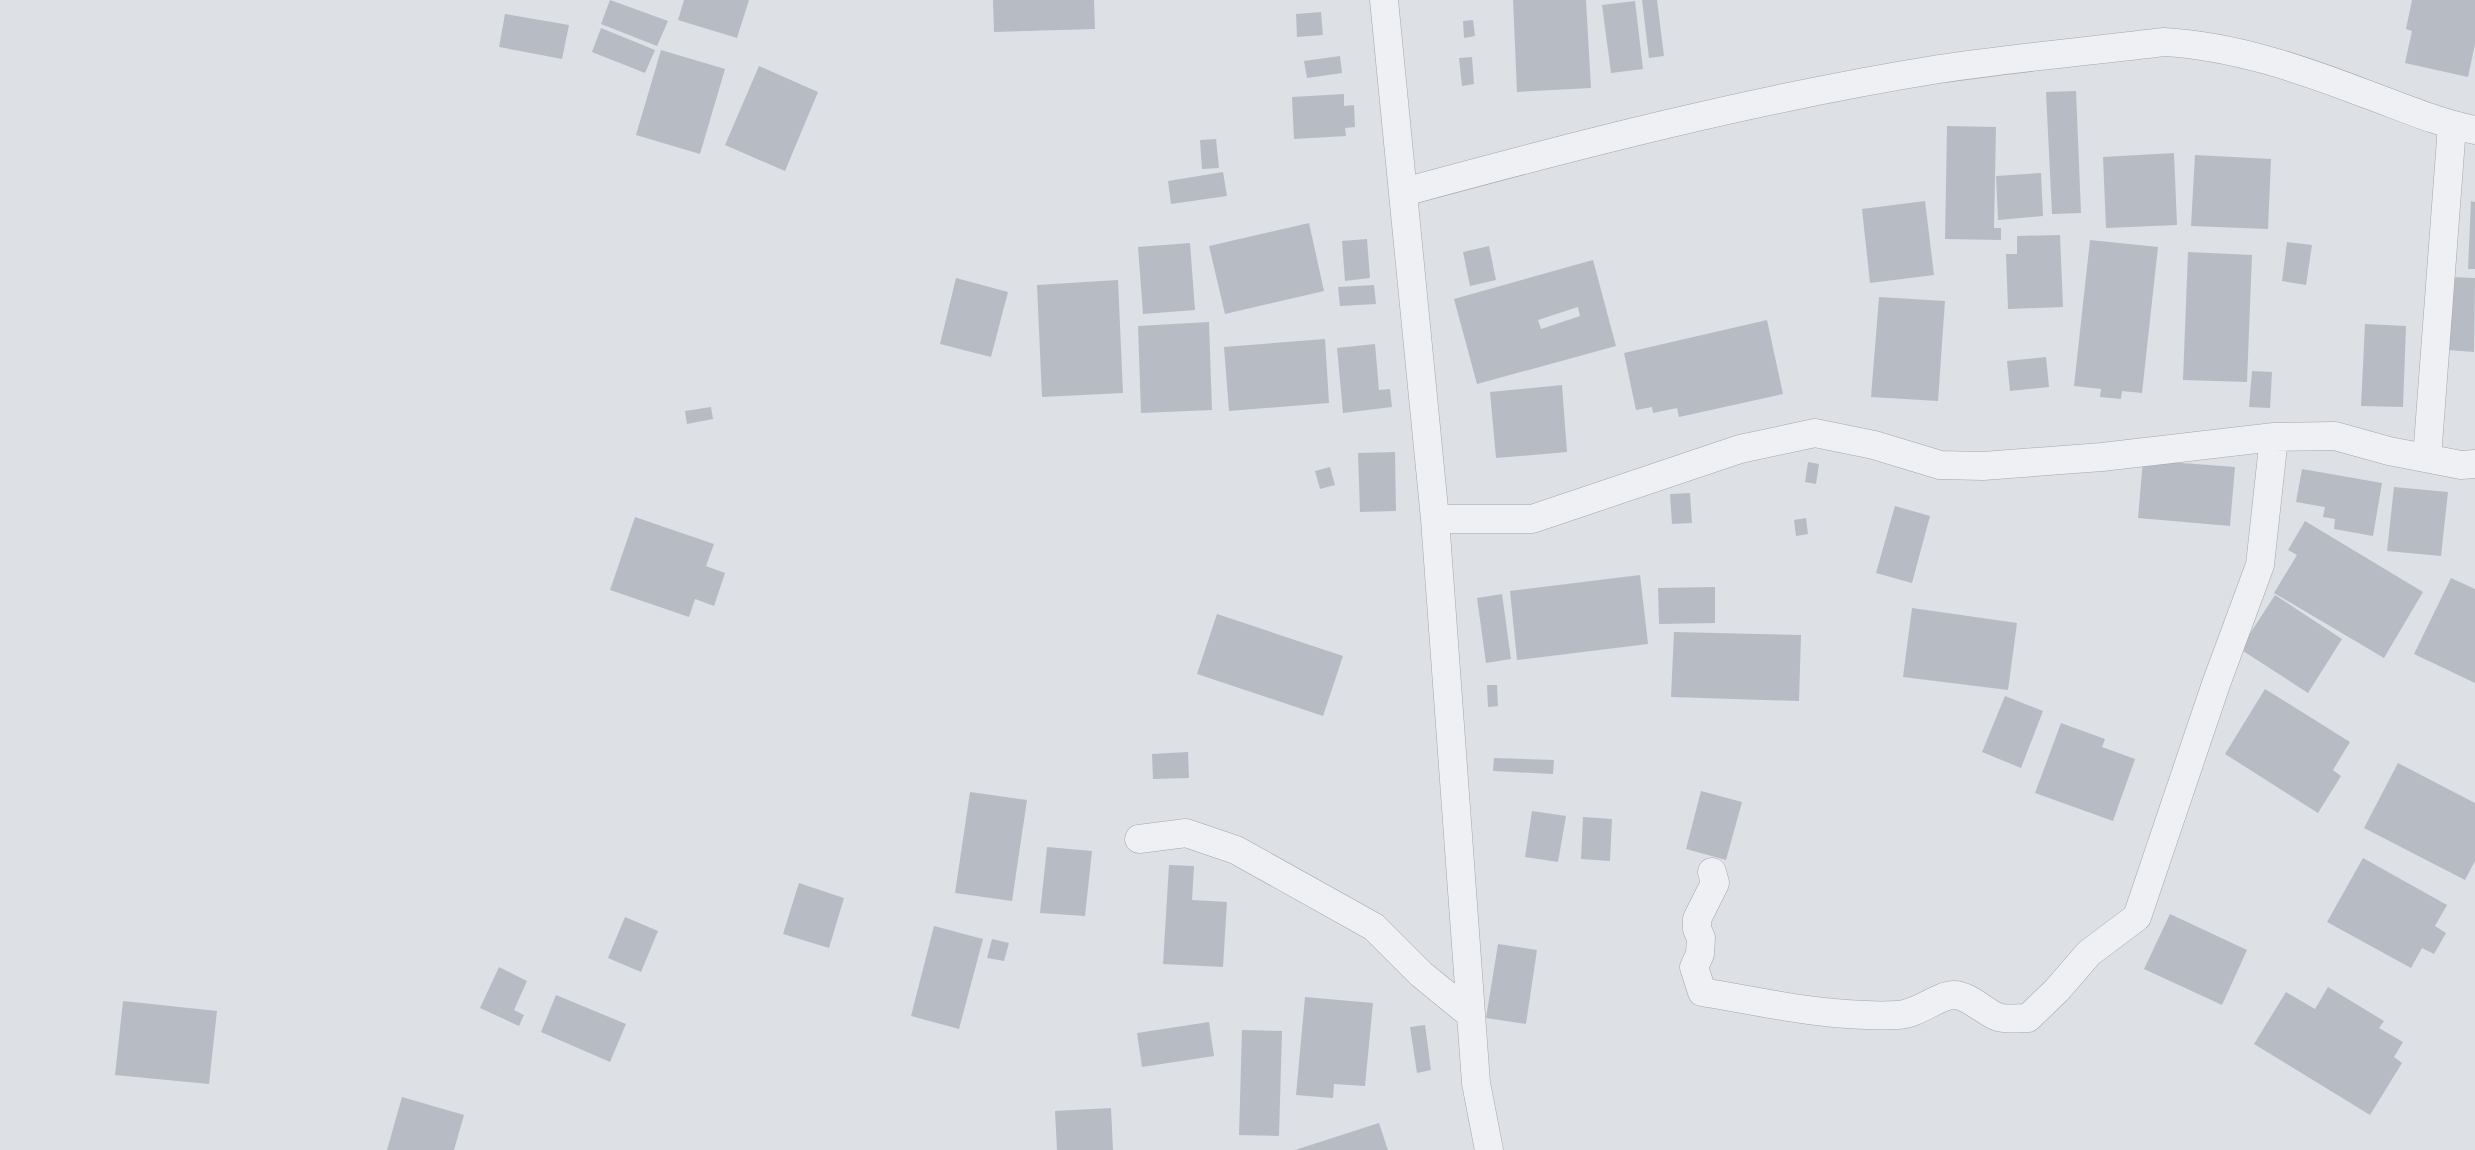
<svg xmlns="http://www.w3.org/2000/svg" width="2475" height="1150" font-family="'Fira Sans Condensed',sans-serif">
	<rect width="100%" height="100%" fill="#dde0e5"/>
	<path fill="#b7bcc4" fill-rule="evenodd" d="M610 0 668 21 657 46 601 24Z
		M684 0H749L737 38 678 20Z
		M993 0H1094L1095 29 994 32Z
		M1513 0H1586L1591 88 1517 92Z
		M1642 0H1657L1664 56 1649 58Z
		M2412 0H2475V44L2468 77 2405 63 2412 31 2406 29Z
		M1635 1 1643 69 1611 73 1602 5Z
		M1321 12 1323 35 1297 37 1296 14Z
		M505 14 569 25 562 59 499 47Z
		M1473 20 1475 36 1464 38 1463 21Z
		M601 28 655 50 645 73 592 52Z
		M661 50 725 69 700 154 636 135Z
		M1340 56 1342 73 1307 78 1304 61Z
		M1472 57 1474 84 1462 86 1459 58Z
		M759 66 818 92 785 171 725 145Z
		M2076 91 2081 213 2052 214 2046 92Z
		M1344 94V106L1354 105 1355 127 1345 128 1346 136 1294 139 1292 97Z
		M1947 126 1996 127 1994 228H2001V240L1945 239Z
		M1216 139 1219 168 1202 169 1200 140Z
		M2174 153 2177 225 2106 228 2103 157Z
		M2195 155 2271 159 2268 229 2191 226Z
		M1223 172 1227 196 1171 204 1168 181Z
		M2041 173 2043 216 1998 220 1996 176Z
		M1925 201 1934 275 1870 283 1862 209Z
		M2471 201 2475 202V269H2468Z
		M1309 223 1324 291 1225 314 1209 246Z
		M2060 235 2063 307 2008 309 2006 254H2017V236Z
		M1367 239 1370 278 1345 281 1342 241Z
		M2090 240 2158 247 2142 393 2122 391 2121 399 2100 397 2101 389 2074 386Z
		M2287 242 2312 245 2306 285 2282 281Z
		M1190 243 1195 310 1143 314 1138 247Z
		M1489 246 1496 280 1470 286 1463 252Z
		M2188 252 2252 255 2247 382 2183 380Z
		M1593 260 1616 346 1477 384 1454 299ZM1578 307 1580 316 1541 329 1538 320Z
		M2452 277 2475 278 2474 352 2448 350Z
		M956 278 1008 292 991 357 940 344Z
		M1118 280 1123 393 1042 397 1037 285Z
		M1374 285 1376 304 1340 306 1338 287Z
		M1879 297 1945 301 1938 401 1871 397Z
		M1767 320 1783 394 1679 417 1677 408 1653 413 1652 407 1636 410 1624 353Z
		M1209 322 1212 410 1141 413 1138 326Z
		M2365 324 2406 326 2403 407 2361 406Z
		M1325 339 1329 403 1229 411 1224 347Z
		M1375 344 1379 390 1390 389 1392 407 1343 413 1337 348Z
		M2046 357 2049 387 2010 391 2007 361Z
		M2252 371 2272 372 2270 408 2249 407Z
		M1562 385 1567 452 1496 458 1490 392Z
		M711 407 713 419 687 424 685 411Z
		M1395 452 1396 511 1360 512 1358 453Z
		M2143 460 2235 467 2230 526 2138 518Z
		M1808 462 1819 464 1816 484 1805 482Z
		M1330 467 1335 485 1320 489 1315 471Z
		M2302 469 2382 483 2373 536 2334 529 2335 519 2323 517 2325 507 2296 502Z
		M2394 487 2448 492 2441 556 2387 551Z
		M1690 493 1692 523 1672 524 1670 494Z
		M1895 506 1930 516 1912 583 1876 573Z
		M635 517 714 544 706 566 725 573 714 606 695 599 689 617 610 590Z
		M1806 518 1808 534 1796 536 1794 520Z
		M2305 521 2423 592 2384 658 2274 593 2297 555 2288 550Z
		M1640 575 1648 644 1517 660 1510 591Z
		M2451 578 2475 589V683L2414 654Z
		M1715 587V623L1659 624 1658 588Z
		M1502 594 1511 659 1486 663 1477 598Z
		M2275 595 2342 639 2308 693 2240 649Z
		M1912 608 2017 623 2008 690 1903 677Z
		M1217 614 1343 656 1323 716 1197 674Z
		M1674 632 1801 635 1799 701 1671 697Z
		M1487 685H1497L1498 706 1488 707Z
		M2265 689 2350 742 2333 770 2341 776 2318 813 2225 754Z
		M2005 696 2043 711 2021 768 1982 752Z
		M2061 723 2105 739 2102 747 2135 759 2113 821 2035 793Z
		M1188 752 1189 778 1153 779 1152 754Z
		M1494 758 1554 760 1553 774 1493 771Z
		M2398 763 2475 803V861L2465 880 2364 828Z
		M1701 791 1742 802 1726 860 1686 849Z
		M970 792 1027 800 1012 901 955 893Z
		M1532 811 1566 816 1558 862 1525 857Z
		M1583 817 1612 819 1610 861 1581 859Z
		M1047 847 1092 851 1085 916 1040 913Z
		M2363 858 2447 905 2435 926 2446 933 2434 954 2422 948 2411 968 2327 922Z
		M1169 865 1194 866 1192 900 1227 902 1223 967 1163 964Z
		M799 883 844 898 829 948 783 934Z
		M2170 914 2247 950 2222 1005 2144 969Z
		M625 917 658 931 641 972 608 958Z
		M934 926 983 939 959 1029 911 1016Z
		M992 939 1009 943 1004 961 987 958Z
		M1498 944 1537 950 1526 1024 1486 1018Z
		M499 967 527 981 514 1010 524 1015 519 1026 480 1008Z
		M2328 987 2384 1021 2379 1028 2403 1042 2394 1057 2402 1063 2370 1115 2254 1044 2286 992 2315 1009Z
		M556 995 626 1024 610 1062 541 1032Z
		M1305 997 1373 1003 1365 1086 1334 1084 1333 1098 1296 1095Z
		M123 1001 217 1011 209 1084 115 1075Z
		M1209 1022 1214 1056 1142 1067 1137 1033Z
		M1425 1025 1431 1070 1417 1073 1410 1027Z
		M1242 1030 1282 1031 1279 1136 1239 1135Z
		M402 1097 464 1115 454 1150H387Z
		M1111 1108 1113 1150H1057L1055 1111Z
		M1379 1123 1388 1150H1295Z"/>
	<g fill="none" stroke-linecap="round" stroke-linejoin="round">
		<defs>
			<path id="minor" d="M1384 0 1435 519 1476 1083 1489 1150
				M1404 192C1580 144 1759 98 1939 69 2013 58 2089 51 2164 42 2234 46 2301 69 2366 94 2402 107 2438 123 2475 130
				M2427 458 2452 126
				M1435 519H1532L1740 449 1815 433 1874 445 1940 465 1983 466 2102 457 2274 437 2335 436 2389 451 2461 465 2475 464
				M1139 839 1186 833 1236 850 1374 927 1421 974 1470 1014
				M1712 872 1715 883 1697 919V929L1701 938 1700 954 1694 967 1702 992C1767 1003 1831 1018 1898 1015 1919 1014 1938 995 1954 995 1969 995 1987 1014 1998 1017 2006 1020 2019 1018 2028 1018L2057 990 2089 953 2137 917 2216 684 2260 565 2274 437"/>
		</defs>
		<use href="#minor" stroke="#a3a7ae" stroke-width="29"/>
		<use href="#minor" stroke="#eff0f4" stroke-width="28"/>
	</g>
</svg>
